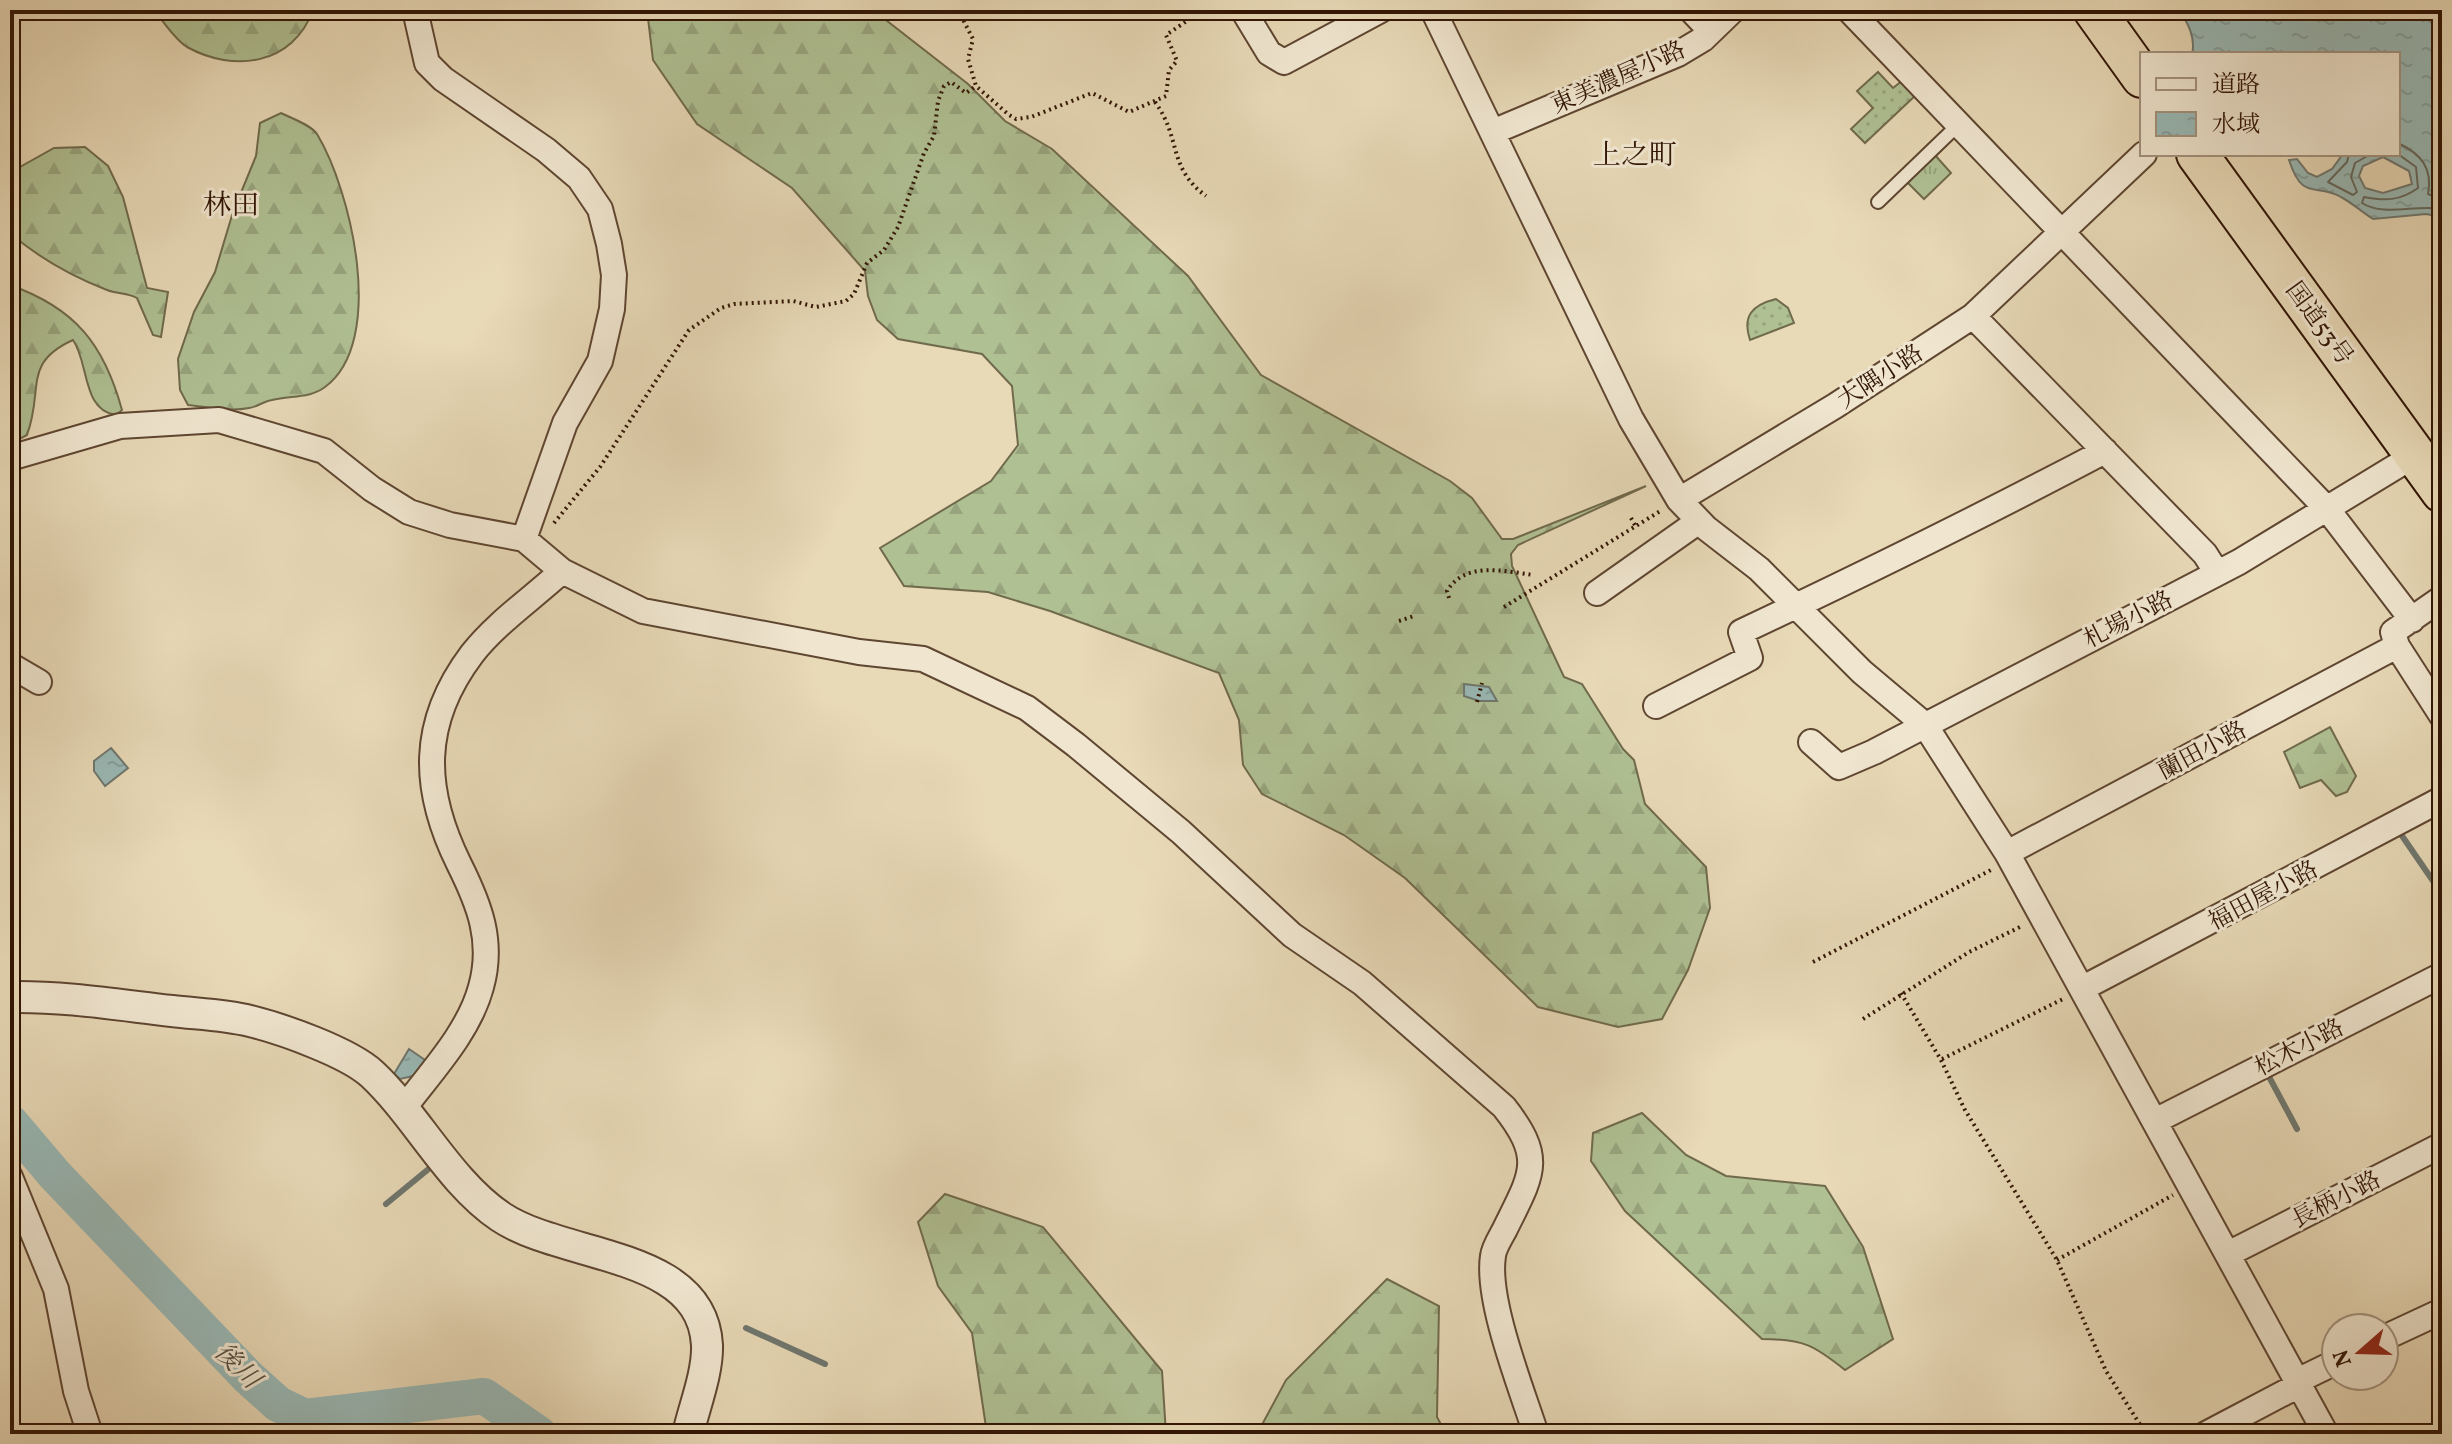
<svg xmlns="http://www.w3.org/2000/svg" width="2452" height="1444" font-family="Vollkorn,'Noto Serif JP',serif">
	<defs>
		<pattern id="grass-tufts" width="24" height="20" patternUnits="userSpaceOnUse" patternTransform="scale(2)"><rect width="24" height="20" fill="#afc093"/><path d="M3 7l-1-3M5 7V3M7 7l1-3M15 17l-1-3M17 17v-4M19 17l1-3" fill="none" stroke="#97a47d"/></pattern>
		<pattern id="forest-firs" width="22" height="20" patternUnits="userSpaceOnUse" patternTransform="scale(2)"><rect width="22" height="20" fill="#afc093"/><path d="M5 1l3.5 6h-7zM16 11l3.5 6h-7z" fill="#97a47d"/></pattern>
		<pattern id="park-dots" width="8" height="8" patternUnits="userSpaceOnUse" patternTransform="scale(2)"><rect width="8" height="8" fill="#afc093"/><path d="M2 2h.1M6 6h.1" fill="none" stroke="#97a47d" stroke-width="1.8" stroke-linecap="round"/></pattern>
		<pattern id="water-ripples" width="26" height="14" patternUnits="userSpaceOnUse" patternTransform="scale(2)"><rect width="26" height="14" fill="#99b9b6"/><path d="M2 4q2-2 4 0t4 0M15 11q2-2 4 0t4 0" fill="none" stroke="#849e9b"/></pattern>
	</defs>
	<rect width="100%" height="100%" fill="#e8d9b7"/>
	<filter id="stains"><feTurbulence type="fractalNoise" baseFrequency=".0025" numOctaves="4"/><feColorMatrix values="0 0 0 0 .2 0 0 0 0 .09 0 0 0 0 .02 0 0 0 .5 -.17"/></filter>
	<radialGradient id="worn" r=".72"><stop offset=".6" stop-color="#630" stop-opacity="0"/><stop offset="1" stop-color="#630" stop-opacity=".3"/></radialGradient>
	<path fill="url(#grass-tufts)" stroke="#706a4c" stroke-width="2" d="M1934 154 1951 173 1924 199 1906 181Z"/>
	<path fill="url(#forest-firs)" stroke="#706a4c" stroke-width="2" d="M154 10H313C293 65 234 73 187 47 175 40 163 21 154 10Z
		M647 10H873L968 84 1005 121 1052 149 1188 276 1261 375 1450 481 1472 498 1502 539H1513L1646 486 1518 545 1511 554 1512 566 1564 677 1582 684 1623 749 1634 760 1645 804 1706 867 1710 908 1688 970 1662 1019 1618 1027 1538 1007 1405 878 1344 835 1262 794 1243 765 1239 720 1219 673 1050 611 988 592 904 586 880 548 991 481 1018 445 1012 386 982 354 898 339 877 320 868 296 865 271 792 188 697 124 653 60Z
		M281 113C291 118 311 125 317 134 351 190 387 341 325 387 309 399 290 395 272 400 264 401 257 407 249 408 229 412 208 407 188 405L180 390 178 359 194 312 215 272 233 212 256 156 260 123Z
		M85 147 108 166 123 197 147 288 168 292 161 337 153 335 137 298C128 293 117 294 107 290 71 276 40 259 10 233L11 172 54 148Z
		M10 285C75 308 104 344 122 410L116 415C82 411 89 362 73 340 22 363 44 389 27 435L10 444Z
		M2330 727 2356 776 2347 792 2336 796 2321 780 2300 788 2284 752Z
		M1642 1113 1686 1155 1726 1176 1825 1186 1863 1247 1893 1339 1845 1370C1814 1345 1803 1339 1762 1339L1625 1211 1591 1161 1593 1133Z
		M945 1194 1043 1227 1162 1371 1166 1434H987L972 1333 938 1286 918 1222Z
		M1387 1279 1439 1306 1437 1417 1446 1434H1257L1286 1380Z"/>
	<path fill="url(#park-dots)" stroke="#706a4c" stroke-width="2" d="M1878 72 1893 88 1903 80 1917 94 1865 143 1851 129 1873 108 1857 91Z
		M1776 299 1788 308 1794 323 1750 340C1742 316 1752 305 1776 299Z"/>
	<path fill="url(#water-ripples)" stroke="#6f776f" stroke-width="2" fill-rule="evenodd" d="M2179 10H2442V217L2426 214 2373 219C2362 212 2352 203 2341 197 2316 182 2303 203 2289 160L2297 159 2308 173 2317 177 2332 169 2343 154H2398V54H2192C2196 38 2188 23 2179 10ZM2383 157 2409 171 2412 184 2383 193 2365 188 2359 176 2363 166Z
		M1464 684 1489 687 1497 701H1479L1464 696Z
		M111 748 128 768 105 786 94 771V761Z
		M409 1049 425 1060 413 1076 400 1079 394 1074Z"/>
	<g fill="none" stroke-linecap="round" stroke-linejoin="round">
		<path stroke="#65675d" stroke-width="2" d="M2398 143C2421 154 2433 168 2428 194L2442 199
			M2349 154 2347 162 2328 182 2353 195 2357 192 2351 177 2355 163 2371 154
			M2398 154 2416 167 2418 188C2400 201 2385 201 2364 197L2362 203C2384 217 2416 204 2442 209"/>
		<path stroke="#6f776f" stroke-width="6" d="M2398 830 2442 894
			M2267 1073 2297 1129
			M386 1204 431 1167
			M746 1328 825 1364"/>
		<path stroke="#99b9b6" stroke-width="36" d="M10 1122 55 1175 248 1377 278 1404 305 1417 484 1396 539 1434"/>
		<defs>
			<path id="service" d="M1878 202 1959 124"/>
			<path id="minor" d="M415 10 427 63 443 79 546 150 579 178 600 209 609 244 614 275 612 309 600 361 565 423 524 539
				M1243 10 1269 53 1284 62 1381 10
				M1433 10 1631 419 1679 500 1706 528 1759 569 1862 672 1925 725 2007 853 2326 1434
				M1691 10 1710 30
				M1849 10 2328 510 2412 620
				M1495 131 1678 54 1703 39 1733 10
				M1973 316 2205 554 2217 573
				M10 458 120 426 219 420 324 451 372 489 409 512 450 525 524 539 562 571 643 611 859 652 923 659 1027 708 1076 745 1181 832 1292 935 1362 983 1504 1107C1545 1159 1532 1174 1505 1229 1501 1237 1494 1247 1493 1256 1486 1301 1522 1390 1536 1434
				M1679 500 1835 406 1973 316 2144 154
				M1597 593 1699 521
				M2442 598 2393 632 2397 646 2442 716
				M10 665 39 682
				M1656 706 1750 658 1741 632C1864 574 1986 514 2105 451
				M1811 742 1839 767 1874 752 2239 562 2415 455
				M2007 853 2397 646
				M2083 988 2442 799
				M403 1109C431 1072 469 1032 481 987 494 941 479 904 459 864 422 789 420 723 472 654 496 623 534 597 562 571
				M2157 1120 2442 975
				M10 1177 56 1289 76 1391 90 1434
				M2230 1253 2442 1145
				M2384 1338 2442 1311
				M2297 1381 2336 1362
				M2206 1434 2299 1385"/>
			<path id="tertiary" d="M10 997C64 996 119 1005 172 1011 198 1014 226 1015 250 1021 282 1029 348 1052 372 1074 417 1116 449 1182 501 1217 564 1259 702 1251 707 1345 708 1373 694 1407 688 1434"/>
			<path id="trunk" d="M2094 10 2142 77
				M2197 154 2442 492"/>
		</defs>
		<use href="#service" stroke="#5f4631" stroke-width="16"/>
		<use href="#minor" stroke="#5f4631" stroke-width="28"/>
		<use href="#tertiary" stroke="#5f4631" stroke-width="34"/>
		<use href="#trunk" stroke="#311504" stroke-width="44"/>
		<path stroke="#311504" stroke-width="4" stroke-dasharray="2 4" stroke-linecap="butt" d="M958 10 973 39 968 59 976 86 1009 115 1016 119 1031 117 1092 93 1129 112 1166 96 1169 70 1177 61 1166 35 1203 10
			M1155 102C1182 139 1167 167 1206 196
			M1631 518 1636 527
			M554 523 600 467 689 330 721 308 734 304 793 301 816 307 846 301 854 294 867 263 884 250 898 227 924 153 934 136 938 101 944 86 951 82 966 93 976 86
			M1449 598 1447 591C1465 561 1504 571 1533 575
			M1504 607 1662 510
			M1399 621 1414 616
			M1477 702 1482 683
			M1813 962 1991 870
			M1901 993 1941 1060 1965 1110 2057 1260 2106 1371 2146 1434
			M1863 1019 1969 952 2022 926
			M1942 1059 2063 999
			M2057 1260 2173 1195"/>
		<use href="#service" stroke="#f0e6d0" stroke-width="12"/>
		<use href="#minor" stroke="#f0e6d0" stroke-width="24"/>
		<use href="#tertiary" stroke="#f0e6d0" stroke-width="30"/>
		<use href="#trunk" stroke="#e8d9b7" stroke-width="40"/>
	</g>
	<g text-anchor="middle" stroke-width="6" stroke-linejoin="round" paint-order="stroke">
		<g font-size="24" fill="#311504" stroke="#f0e6d0">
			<text transform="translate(1618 77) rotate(-24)" y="8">東美濃屋小路</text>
			<text transform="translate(2320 323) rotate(54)" y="8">国道53号</text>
			<text transform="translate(1880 376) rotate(-33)" y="8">大隅小路</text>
			<text transform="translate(2128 619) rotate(-27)" y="8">札場小路</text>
			<text transform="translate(2202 750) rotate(-28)" y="8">蘭田小路</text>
			<text transform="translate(2263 895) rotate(-28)" y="8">福田屋小路</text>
			<text transform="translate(2299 1047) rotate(-27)" y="8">松木小路</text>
			<text transform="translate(2336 1199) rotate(-27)" y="8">長柄小路</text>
		</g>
		<g font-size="26" font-style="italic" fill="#554e42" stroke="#f0e6d0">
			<text transform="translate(238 1365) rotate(45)" y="9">後川</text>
		</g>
		<g font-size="28" fill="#311504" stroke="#f0e6d0">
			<text x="1635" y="164">上之町</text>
			<text x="231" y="214">林田</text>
		</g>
	</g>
	<rect width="2452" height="1444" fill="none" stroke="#e8d9b7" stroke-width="40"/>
	<rect x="12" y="12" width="2428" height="1420" fill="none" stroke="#311504" stroke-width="4"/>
	<rect x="20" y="20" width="2412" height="1404" fill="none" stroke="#311504" stroke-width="2"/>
	<rect x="2140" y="52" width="260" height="104" fill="#f0e6d0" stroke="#a4927e" stroke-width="2"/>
	<rect x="2156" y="78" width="40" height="12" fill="#f0e6d0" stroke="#a4927e" stroke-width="2"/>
	<text x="2212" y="92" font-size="24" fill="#311504">道路</text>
	<rect x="2156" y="112" width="40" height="24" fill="url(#water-ripples)" stroke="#a4927e" stroke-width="2"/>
	<text x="2212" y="132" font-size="24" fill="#311504">水域</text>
	<g transform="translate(2360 1352) rotate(250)"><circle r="38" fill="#f0e6d0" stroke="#a4927e" stroke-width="2"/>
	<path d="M0-6L14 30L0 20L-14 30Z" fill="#8f2418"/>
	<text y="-12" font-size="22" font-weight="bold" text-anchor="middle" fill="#311504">N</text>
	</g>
	<rect width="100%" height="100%" filter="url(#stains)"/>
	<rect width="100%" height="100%" fill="url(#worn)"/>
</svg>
